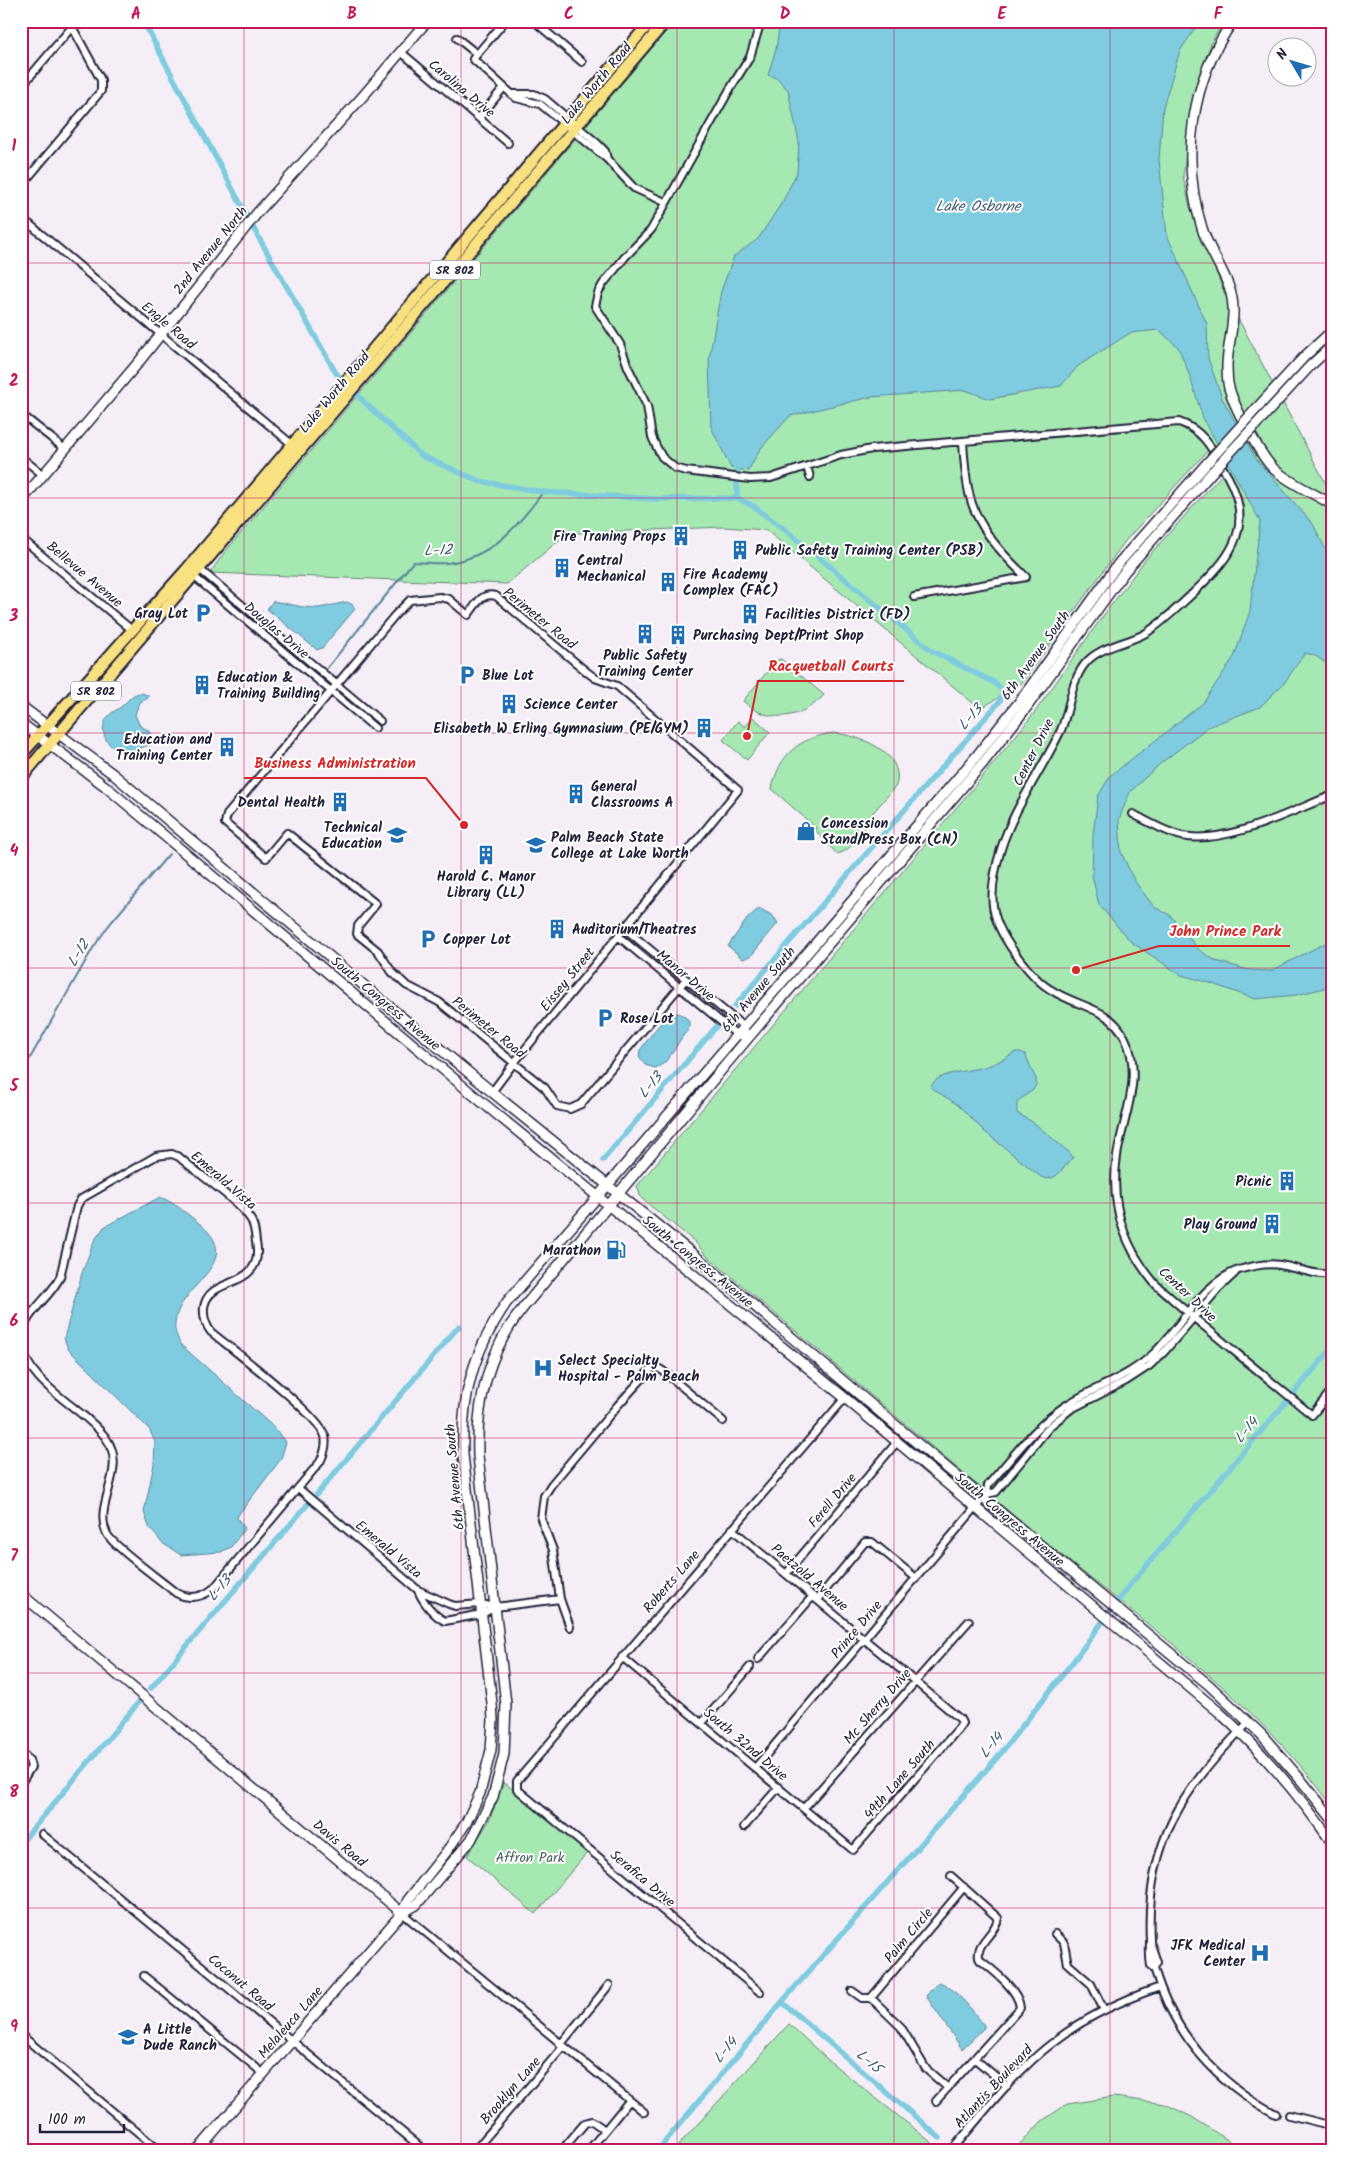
<svg xmlns="http://www.w3.org/2000/svg" width="1354" height="2171" font-family="Kalam,sans-serif">
	<rect width="100%" height="100%" fill="#f5eef6"/>
	<filter id="ink" filterUnits="userSpaceOnUse"><feTurbulence type="fractalNoise" baseFrequency=".02" numOctaves="2"/><feDisplacementMap in="SourceGraphic" scale="10" xChannelSelector="R" yChannelSelector="G"/><feConvolveMatrix kernelMatrix="1 2 1 2 8 2 1 2 1" color-interpolation-filters="sRGB"/></filter>
	<g filter="url(#ink)">
		<path fill="#a6e8b1" stroke="#648576" d="M675 21H1224L1212 41 1199 76 1192 111 1183 176 1190 207 1224 292 1333 497V1807C1254 1697 1139 1620 1037 1535 925 1442 816 1348 706 1255L695 1242 641 1198 637 1186 983 776 1035 712 1100 620 1145 560 1224 472 1211 447 1126 540 1021 684 980 709 766 530 724 527 577 533 558 541 507 584 210 573 224 553Z
			M781 659 824 695C802 719 768 725 743 701L777 660Z
			M753 717 770 732 747 760 723 740 738 721 745 727Z
			M833 733C859 735 906 752 896 786L864 823 866 826C856 838 852 851 837 854L815 830 816 828 772 789C779 754 799 738 833 733Z
			M504 1782 587 1853 535 1914 467 1856 489 1821Z
			M789 2024 828 2060 941 2150H674Z
			M1114 2097 1165 2104 1192 2117 1243 2150H1014L1042 2121 1067 2104Z"/>
		<path fill="#7fcbdf" stroke="#5a879d" d="M780 21H1200L1180 51 1163 107 1159 160 1167 235 1207 324 1208 358 1222 398 1256 459 1313 524 1333 564V668L1314 655 1305 653 1285 682 1260 707 1208 727 1161 763 1130 792 1119 819 1121 852 1134 880 1154 907 1170 915 1199 950 1216 961 1249 970 1271 971 1333 939V986L1296 995 1255 999 1207 982 1181 975 1131 942 1099 905 1092 875 1093 835 1098 796 1110 776 1203 703 1234 657 1250 611 1256 556 1260 521 1203 418 1188 371 1178 347 1159 330 1130 333 1078 366 1061 386 990 399 965 390 871 397 790 416 761 448 748 471 731 468 711 427 709 359 721 291 734 256 758 239 783 201 797 172 799 142 788 90 777 78 768 75 776 49Z
			M273 601 303 607 319 608 347 602 353 605 355 609 322 648 317 650 267 609Z
			M141 693 148 695V698L139 703 135 715 140 726 150 731 151 745C142 746 135 752 125 752 109 751 97 732 107 718 111 712 117 710 122 706 129 700 132 693 141 693Z
			M759 908 773 916 778 923 751 956 743 959 728 946 747 919Z
			M678 1013C683 1015 691 1019 689 1027 689 1030 685 1033 683 1036 674 1048 670 1063 655 1068L645 1065 639 1056 640 1050C650 1038 662 1015 678 1013Z
			M1015 1052H1021L1025 1054 1036 1079V1085L1033 1090 1017 1102V1113L1034 1123 1070 1153 1073 1158 1056 1176 1048 1179 1041 1177 985 1132 958 1105 931 1088C932 1072 974 1071 987 1066 997 1063 1006 1058 1015 1052Z
			M160 1197C173 1202 184 1211 195 1220 253 1263 176 1283 175 1325 174 1331 178 1338 180 1344L278 1431 286 1442 281 1459 239 1514 237 1518 245 1528 231 1547 221 1552 181 1555 162 1543 149 1527 144 1512 154 1464 155 1442 149 1429 68 1349 64 1338 82 1273 94 1241 104 1227Z
			M938 1982C952 1984 975 2013 984 2025V2028L962 2049 926 1996Z"/>
		<g fill="none" stroke-linecap="round" stroke-linejoin="round">
			<path stroke="#5a879d" stroke-width="2" d="M327 668 413 562C424 562 436 564 447 563 492 558 518 526 543 492
				M21 1074 93 948 109 925 169 854"/>
			<path stroke="#7fcbdf" stroke-width="5.5" d="M143 21 255 231 336 373 365 403 422 456 479 481 543 492 656 499 737 498 753 506 788 532 932 651 995 683 1003 691 1000 701C912 802 822 903 735 1006
				M737 498V469
				M603 1160 716 1027
				M317 1494 459 1326
				M151 1688 307 1505
				M21 1843 138 1703
				M782 2002 940 2138
				M658 2150 782 2002 1001 1753 1075 1659 1129 1586 1333 1347"/>
			<defs>
				<path id="street" d="M505 21 473 59 516 98 540 104 607 159 634 188 665 202
					M534 21 582 62
					M761 21 750 57 730 89 651 230 625 257 603 284 598 293 595 306 620 344 628 367 647 406 652 437 657 448 662 457 675 468 686 471 750 479 771 478 841 455 872 449 1179 422C1206 431 1214 453 1228 477 1257 530 1227 561 1190 596 1176 609 1162 623 1146 633 1127 644 1098 646 1084 665 1070 684 1070 709 1061 730 1042 770 1014 807 1001 849 986 898 989 921 1021 961 1030 972 1040 984 1053 991 1078 1007 1111 1008 1125 1038 1144 1076 1123 1117 1117 1156 1110 1202 1123 1244 1152 1280 1157 1287 1165 1292 1171 1298 1191 1316 1213 1333 1234 1351 1260 1372 1286 1394 1312 1415L1333 1389
					M457 38 477 54
					M401 52 508 143
					M21 87 72 27
					M511 94H534L545 99 597 143 605 151 607 159
					M479 118 504 87
					M21 186 101 91V80L69 21
					M21 217 294 446
					M21 414 65 449
					M21 457 43 475
					M807 467 810 477
					M21 538 132 630
					M197 567 380 721
					M191 574 375 728
					M914 597 1026 577C1000 552 974 524 968 488 965 473 964 457 963 442
					M1133 814C1149 822 1165 832 1182 836 1227 845 1291 811 1333 795
					M624 928 744 1027 748 1038
					M618 936 737 1035 748 1038
					M492 1092 513 1064 738 790 617 686 595 678 587 672 496 596C481 592 477 604 468 615L449 599 440 597 410 600 395 615 227 815 225 823 266 858 287 833 376 904 358 926 357 934 378 951 392 972 406 985 439 1002 545 1088 557 1106 570 1109 581 1104 686 979
					M21 1339C24 1312 49 1300 60 1277L77 1206 81 1199 156 1156 172 1154 179 1157C196 1172 240 1202 251 1220 255 1227 255 1234 256 1242 258 1252 258 1263 250 1271 237 1286 208 1283 204 1307 203 1317 205 1324 211 1332 233 1350 318 1414 325 1436 327 1445 324 1454 320 1462L214 1588C202 1598 190 1600 176 1593 163 1582 112 1545 107 1534 92 1503 129 1471 106 1438 82 1406 28 1386 21 1343
					M298 1488 418 1590 449 1604 455 1606 481 1604 495 1607 560 1599
					M987 1494 996 1492 1050 1426 1071 1409 1126 1381 1149 1366 1164 1352 1219 1288 1235 1273
					M786 1574 897 1442
					M418 1590C422 1601 434 1616 445 1621L482 1614 495 1607
					M817 1600 865 1542H872L916 1578
					M570 1627 560 1599 553 1550 541 1519 544 1496 551 1485 618 1405 652 1368H658L663 1371 723 1421
					M622 1657 853 1850 958 1729 962 1723 960 1719 732 1529
					M758 1659 813 1596
					M1249 1722C1183 1787 1145 1845 1150 1940 1150 1950 1149 1954 1151 1966L1154 1968C1173 2033 1216 2083 1276 2114
					M702 1723 750 1667
					M21 1752 29 1760 31 1767 21 1783
					M755 1768 987 1494 988 1485C1012 1458 1035 1426 1065 1406 1094 1387 1128 1378 1153 1354 1180 1329 1203 1281 1239 1270 1252 1266 1267 1263 1280 1265 1298 1268 1315 1276 1333 1274
					M804 1808 969 1621
					M744 1827 779 1787
					M42 1834 424 2150
					M402 1913 644 2112
					M1055 1934 1064 1943 1068 1964 1091 1984 1104 2010
					M1150 1942 1157 1962 1154 1968
					M144 1976 264 2074
					M852 1991 862 1998H871L964 1887
					M760 1992 517 1789V1781L845 1398
					M871 1998 901 2027 926 2069 948 2088
					M21 2035 159 2150
					M560 2045 609 1985
					M975 2059 1007 2086
					M936 2101 1020 2008C1019 1990 994 1971 980 1960 973 1944 996 1934 998 1918L951 1876
					M1289 2115 1333 2126
					M475 2150 563 2047
					M562 2150 585 2123 592 2121 605 2130
					M589 2150 629 2101
					M952 2150C984 2112 1015 2071 1055 2041 1087 2016 1122 2000 1160 1987"/>
				<path id="secondary" d="M1233 21C1191 80 1180 159 1202 228 1208 249 1223 268 1230 290 1238 315 1228 340 1227 365 1227 373 1227 384 1230 391 1235 408 1262 459 1275 470 1292 484 1313 493 1333 505
					M1257 408 1304 357 1333 330
					M1263 417 1310 366 1333 345
					M21 501 138 363 258 212 364 95 427 21
					M21 706 113 774 386 1004 492 1092 693 1254 906 1434 1209 1685 1261 1734 1301 1780 1333 1820
					M21 723 105 786 483 1103 845 1398 1219 1712C1262 1751 1300 1796 1333 1844
					M21 1594 402 1913
					M402 1913 416 1905 471 1840 493 1797 504 1754 506 1704 478 1456C476 1402 488 1351 523 1308L748 1038 983 763 1026 708 1125 571 1213 471
					M198 2150 402 1913 408 1900 447 1851 466 1823 480 1793 491 1750 493 1720 492 1703 463 1455C461 1395 473 1352 507 1302L975 758 1020 701 1118 564 1208 462"/>
				<path id="primary" d="M21 755 186 570 651 21
					M21 778 666 21"/>
			</defs>
			<use href="#street" stroke="#22223b" stroke-width="10"/>
			<use href="#secondary" stroke="#22223b" stroke-width="12"/>
			<use href="#primary" stroke="#22223b" stroke-width="14"/>
			<use href="#street" stroke="#fff" stroke-width="6"/>
			<use href="#secondary" stroke="#fff" stroke-width="9"/>
			<use href="#primary" stroke="#f9e181" stroke-width="10"/>
			<defs>
				<path id="secondary-bridge" d="M1208 462 1257 408
					M1213 471 1263 417"/>
			</defs>
			<use href="#secondary-bridge" stroke="#22223b" stroke-width="12" stroke-linecap="butt"/>
			<use href="#secondary-bridge" stroke="#fff" stroke-width="9"/>
		</g>
	</g>
	<path fill="none" stroke="#c2185b" stroke-width="1" stroke-opacity="0.55" d="M244 21V2150M461 21V2150M677 21V2150M894 21V2150M1110 21V2150M21 263H1333M21 498H1333M21 733H1333M21 968H1333M21 1203H1333M21 1438H1333M21 1673H1333M21 1908H1333"/>
	<defs>
		<symbol id="building-bare" viewBox="-9 -9 18 18"><path d="M-4-6H4V6H1V3H-1V6H-4ZM-2.5-4.3h1.7v1.8h-1.7ZM.8-4.3h1.7v1.8H.8ZM-2.5-1h1.7V.8h-1.7ZM.8-1h1.7V.8H.8Z" fill="#1f6fb2" stroke="#fff" stroke-width="2.5" paint-order="stroke"/></symbol>
		<symbol id="parking-bare" viewBox="-9 -9 18 18"><path d="M-3.5-5.5H1a3.5 3.5 0 0 1 0 7H-1V5.5H-3.5ZM-1-3.4V-.6H.8a1.4 1.4 0 0 0 0-2.8Z" fill="#1f6fb2" stroke="#fff" stroke-width="2.5" paint-order="stroke"/></symbol>
		<symbol id="shop-bare" viewBox="-9 -9 18 18"><path d="M-5-2.5h2.3a2.7 3.5 0 0 1 5.4 0H5L5.5 6h-11ZM-1.5-2.5h3a1.5 2.3 0 0 0-3 0Z" fill="#1f6fb2" stroke="#fff" stroke-width="2.5" paint-order="stroke"/></symbol>
		<symbol id="university-bare" viewBox="-9 -9 18 18"><path d="M0-5L7-2L0 1L-7-2ZM-4 1L0 2.5L4 1V4Q0 6-4 4Z" fill="#1f6fb2" stroke="#fff" stroke-width="2.5" paint-order="stroke"/></symbol>
		<symbol id="fuel-bare" viewBox="-9 -9 18 18"><path d="M-5.5-6h7V0h2V4h1.3V-2.5L3-4.5l.8-.8L6-3V5H2.5V1h-1V6h-7ZM-4.2-4.7v3.2H.2V-4.7Z" fill="#1f6fb2" stroke="#fff" stroke-width="2.5" paint-order="stroke"/></symbol>
		<symbol id="hospital-bare" viewBox="-9 -9 18 18"><path d="M-5-5h3v3.5h4V-5h3V5h-3V1.5h-4V5h-3Z" fill="#1f6fb2" stroke="#fff" stroke-width="2.5" paint-order="stroke"/></symbol>
		<symbol id="school-bare" viewBox="-9 -9 18 18"><path d="M0-5L7-2L0 1L-7-2ZM-4 1L0 2.5L4 1V4Q0 6-4 4Z" fill="#1f6fb2" stroke="#fff" stroke-width="2.5" paint-order="stroke"/></symbol>
	</defs>
	<g fill-rule="evenodd">
		<use href="#building-bare" x="667" y="522" width="28" height="28"/>
		<use href="#building-bare" x="726" y="536" width="28" height="28"/>
		<use href="#building-bare" x="548" y="554" width="28" height="28"/>
		<use href="#building-bare" x="654" y="568" width="28" height="28"/>
		<use href="#parking-bare" x="189" y="599" width="28" height="28"/>
		<use href="#building-bare" x="736" y="600" width="28" height="28"/>
		<use href="#building-bare" x="631" y="620" width="28" height="28"/>
		<use href="#building-bare" x="664" y="621" width="28" height="28"/>
		<use href="#parking-bare" x="453" y="661" width="28" height="28"/>
		<use href="#building-bare" x="188" y="671" width="28" height="28"/>
		<use href="#building-bare" x="495" y="690" width="28" height="28"/>
		<use href="#building-bare" x="690" y="714" width="28" height="28"/>
		<use href="#building-bare" x="213" y="733" width="28" height="28"/>
		<use href="#building-bare" x="562" y="780" width="28" height="28"/>
		<use href="#building-bare" x="326" y="788" width="28" height="28"/>
		<use href="#shop-bare" x="792" y="817" width="28" height="28"/>
		<use href="#university-bare" x="383" y="821" width="28" height="28"/>
		<use href="#university-bare" x="522" y="831" width="28" height="28"/>
		<use href="#building-bare" x="472" y="841" width="28" height="28"/>
		<use href="#building-bare" x="543" y="915" width="28" height="28"/>
		<use href="#parking-bare" x="414" y="925" width="28" height="28"/>
		<use href="#parking-bare" x="591" y="1004" width="28" height="28"/>
		<use href="#building-bare" x="1273" y="1167" width="28" height="28"/>
		<use href="#building-bare" x="1258" y="1210" width="28" height="28"/>
		<use href="#fuel-bare" x="602" y="1236" width="28" height="28"/>
		<use href="#hospital-bare" x="529" y="1354" width="28" height="28"/>
		<use href="#hospital-bare" x="1246" y="1939" width="28" height="28"/>
		<use href="#school-bare" x="114" y="2023" width="28" height="28"/>
	</g>
	<g text-anchor="middle" stroke-width="4" stroke-linejoin="round" paint-order="stroke">
		<g fill="#fff" stroke="#646476" stroke-width="1">
			<rect x="430" y="260.5" width="50" height="19" rx="4"/>
			<rect x="71" y="681.5" width="50" height="19" rx="4"/>
		</g>
		<g font-size="12" font-weight="bold" fill="#22223b">
			<text x="455" y="274">SR 802</text>
			<text x="96" y="695">SR 802</text>
		</g>
		<g font-size="14" fill="#22223b" stroke="#fff">
			<text transform="translate(596 83) rotate(-50)" y="5">Lake Worth Road</text>
			<text transform="translate(462 88) rotate(40)" y="5">Carolina Drive</text>
			<text transform="translate(210 250) rotate(-51)" y="5">2nd Avenue North</text>
			<text transform="translate(169 325) rotate(40)" y="5">Engle Road</text>
			<text transform="translate(334 392) rotate(-50)" y="5">Lake Worth Road</text>
			<text transform="translate(85 574) rotate(40)" y="5">Bellevue Avenue</text>
			<text transform="translate(540 618) rotate(39)" y="5">Perimeter Road</text>
			<text transform="translate(277 630) rotate(40)" y="5">Douglas Drive</text>
			<text transform="translate(1035 655) rotate(-54)" y="5">6th Avenue South</text>
			<text transform="translate(1033 752) rotate(-63)" y="5">Center Drive</text>
			<text transform="translate(686 975) rotate(40)" y="5">Manor Drive</text>
			<text transform="translate(567 979) rotate(-51)" y="5">Eissey Street</text>
			<text transform="translate(758 989) rotate(-50)" y="5">6th Avenue South</text>
			<text transform="translate(386 1003) rotate(40)" y="5">South Congress Avenue</text>
			<text transform="translate(489 1027) rotate(39)" y="5">Perimeter Road</text>
			<text transform="translate(224 1180) rotate(41)" y="5">Emerald Vista</text>
			<text transform="translate(698 1261) rotate(39)" y="5">South Congress Avenue</text>
			<text transform="translate(1188 1294) rotate(43)" y="5">Center Drive</text>
			<text transform="translate(454 1477) rotate(-95)" y="5">6th Avenue South</text>
			<text transform="translate(832 1500) rotate(-50)" y="5">Ferell Drive</text>
			<text transform="translate(1010 1519) rotate(40)" y="5">South Congress Avenue</text>
			<text transform="translate(389 1549) rotate(40)" y="5">Emerald Vista</text>
			<text transform="translate(810 1577) rotate(40)" y="5">Paetzold Avenue</text>
			<text transform="translate(671 1581) rotate(-49)" y="5">Roberts Lane</text>
			<text transform="translate(856 1629) rotate(-50)" y="5">Prince Drive</text>
			<text transform="translate(877 1706) rotate(-49)" y="5">Mc Sherry Drive</text>
			<text transform="translate(746 1744) rotate(40)" y="5">South 32nd Drive</text>
			<text transform="translate(899 1779) rotate(-49)" y="5">49th Lane South</text>
			<text transform="translate(340 1843) rotate(40)" y="5">Davis Road</text>
			<text transform="translate(643 1878) rotate(40)" y="5">Serafica Drive</text>
			<text transform="translate(908 1935) rotate(-50)" y="5">Palm Circle</text>
			<text transform="translate(241 1982) rotate(40)" y="5">Coconut Road</text>
			<text transform="translate(290 2022) rotate(-49)" y="5">Melaleuca Lane</text>
			<text transform="translate(993 2086) rotate(-47)" y="5">Atlantis Boulevard</text>
			<text transform="translate(510 2090) rotate(-49)" y="5">Brooklyn Lane</text>
		</g>
		<g font-size="14" font-weight="bold" fill="#22223b" stroke="#fff" text-anchor="start">
			<text x="666" y="541" text-anchor="end">Fire Traning Props</text>
			<text x="755" y="555">Public Safety Training Center (PSB)</text>
			<text x="577" y="565">Central<tspan x="577" dy="16">Mechanical</tspan></text>
			<text x="683" y="579">Fire Academy<tspan x="683" dy="16">Complex (FAC)</tspan></text>
			<text x="188" y="618" text-anchor="end">Gray Lot</text>
			<text x="765" y="619">Facilities District (FD)</text>
			<text x="693" y="640">Purchasing Dept/Print Shop</text>
			<text x="645" y="660" text-anchor="middle">Public Safety<tspan x="645" dy="16">Training Center</tspan></text>
			<text x="482" y="680">Blue Lot</text>
			<text x="217" y="682">Education &amp;<tspan x="217" dy="16">Training Building</tspan></text>
			<text x="524" y="709">Science Center</text>
			<text x="689" y="733" text-anchor="end">Elisabeth W Erling Gymnasium (PE/GYM)</text>
			<text x="212" y="744" text-anchor="end">Education and<tspan x="212" dy="16">Training Center</tspan></text>
			<text x="591" y="791">General<tspan x="591" dy="16">Classrooms A</tspan></text>
			<text x="325" y="807" text-anchor="end">Dental Health</text>
			<text x="821" y="828">Concession<tspan x="821" dy="16">Stand/Press Box (CN)</tspan></text>
			<text x="382" y="832" text-anchor="end">Technical<tspan x="382" dy="16">Education</tspan></text>
			<text x="551" y="842">Palm Beach State<tspan x="551" dy="16">College at Lake Worth</tspan></text>
			<text x="486" y="881" text-anchor="middle">Harold C. Manor<tspan x="486" dy="16">Library (LL)</tspan></text>
			<text x="572" y="934">Auditorium/Theatres</text>
			<text x="443" y="944">Copper Lot</text>
			<text x="620" y="1023">Rose Lot</text>
			<text x="1272" y="1186" text-anchor="end">Picnic</text>
			<text x="1257" y="1229" text-anchor="end">Play Ground</text>
			<text x="601" y="1255" text-anchor="end">Marathon</text>
			<text x="558" y="1365">Select Specialty<tspan x="558" dy="16">Hospital - Palm Beach</tspan></text>
			<text x="1245" y="1950" text-anchor="end">JFK Medical<tspan x="1245" dy="16">Center</tspan></text>
			<text x="143" y="2034">A Little<tspan x="143" dy="16">Dude Ranch</tspan></text>
		</g>
		<g font-size="14" fill="#4a5d5e" stroke="#fff">
			<text x="530" y="1862">Affron Park</text>
		</g>
		<g font-size="15" font-style="italic" fill="#435d74" stroke="#fff">
			<text x="978" y="211">Lake Osborne</text>
			<text transform="translate(438 550) rotate(-2)" y="5">L-12</text>
			<text transform="translate(970 717) rotate(-48)" y="5">L-13</text>
			<text transform="translate(78 953) rotate(-58)" y="5">L-12</text>
			<text transform="translate(650 1085) rotate(-50)" y="5">L-13</text>
			<text transform="translate(1246 1430) rotate(-50)" y="5">L-14</text>
			<text transform="translate(219 1588) rotate(-50)" y="5">L-13</text>
			<text transform="translate(991 1745) rotate(-51)" y="5">L-14</text>
			<text transform="translate(725 2050) rotate(-50)" y="5">L-14</text>
			<text transform="translate(869 2061) rotate(41)" y="5">L-15</text>
		</g>
	</g>
	<path fill="none" stroke="#d62828" stroke-width="2" d="M747 736L758 681H904M464 825L426 778H244M1076 970L1159 946H1290"/>
	<g fill="#d62828" stroke="#fff" stroke-width="2">
		<circle cx="747" cy="736" r="5"/>
		<circle cx="464" cy="825" r="5"/>
		<circle cx="1076" cy="970" r="5"/>
	</g>
	<g font-size="15" text-anchor="middle" font-weight="bold" fill="#d62828" stroke="#fff" stroke-width="4" stroke-linejoin="round" paint-order="stroke">
		<text x="831" y="671">Racquetball Courts</text>
		<text x="335" y="768">Business Administration</text>
		<text x="1225" y="936">John Prince Park</text>
	</g>
	<rect width="1354" height="2171" fill="none" stroke="#fff" stroke-width="55"/>
	<g transform="translate(1292 62) rotate(308)"><circle r="24" fill="#ffffff" stroke="#a7a7b1"/>
	<path d="M0-4L9 19L0 12L-9 19Z" fill="#1f6fb2"/>
	<text y="-8" font-size="14" font-weight="bold" text-anchor="middle" fill="#22223b">N</text>
	</g>
	<path d="M40 2124v8h84v-8" fill="none" stroke="#22223b" stroke-width="2.5"/>
	<text x="48" y="2124" font-size="15" fill="#22223b" stroke="#ffffff" stroke-width="4" paint-order="stroke">100 m</text>
	<rect x="28" y="28" width="1298" height="2116" fill="none" stroke="#c2185b" stroke-width="2"/>
	<g font-size="16" text-anchor="middle" font-weight="bold" fill="#c2185b">
		<text x="136" y="19">A</text>
		<text x="352" y="19">B</text>
		<text x="569" y="19">C</text>
		<text x="785" y="19">D</text>
		<text x="1002" y="19">E</text>
		<text x="1218" y="19">F</text>
		<text x="14" y="151">1</text>
		<text x="14" y="386">2</text>
		<text x="14" y="621">3</text>
		<text x="14" y="856">4</text>
		<text x="14" y="1091">5</text>
		<text x="14" y="1326">6</text>
		<text x="14" y="1561">7</text>
		<text x="14" y="1797">8</text>
		<text x="14" y="2032">9</text>
	</g>
</svg>
